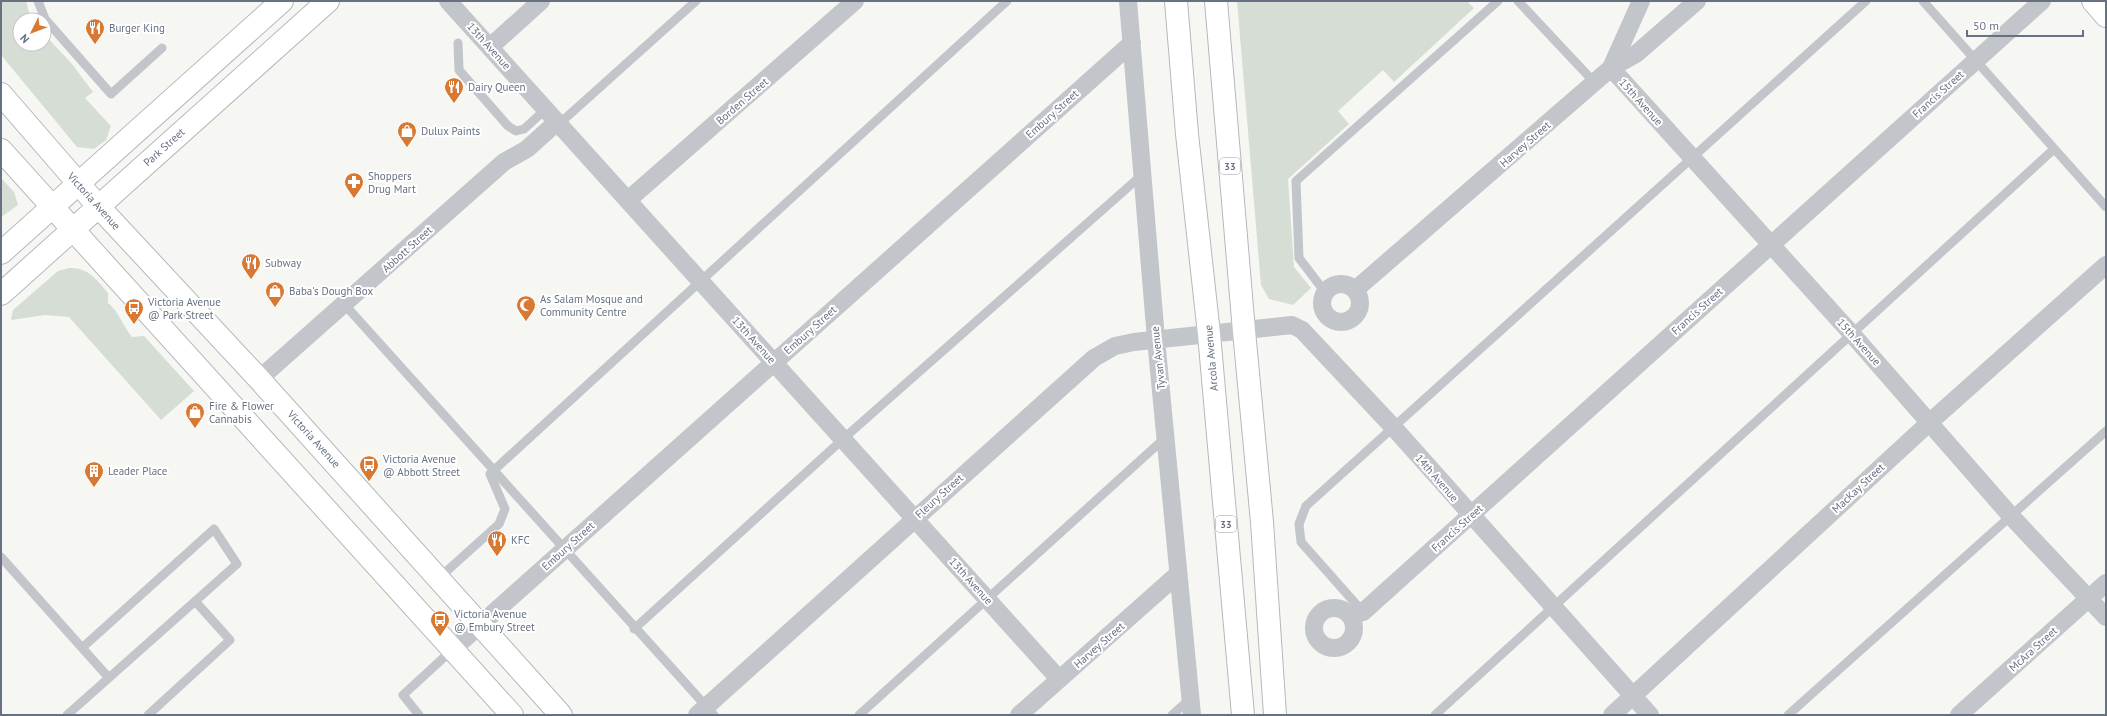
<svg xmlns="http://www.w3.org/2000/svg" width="2107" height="716" font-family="'PT Sans',sans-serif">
	<rect width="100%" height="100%" fill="#f6f6f3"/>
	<path fill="#d6ddd5" d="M1 1H26L31 20H20V44H44V34L72 64 93 92 85 98 111 126 106 140 94 149 77 147 1 55Z
		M1237 1H1467L1474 8 1394 82 1383 70 1338 111 1349 124 1288 179 1294 267 1311 288 1293 305 1269 299 1261 285Z
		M1 178 14 192 18 205 1 217Z
		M69 268C88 267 97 280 108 293V303C119 312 123 326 132 337L144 336 194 391 161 420 69 317 45 315 11 320 13 310 58 271Z"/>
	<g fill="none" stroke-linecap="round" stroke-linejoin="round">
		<defs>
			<path id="secondary" d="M2093 1 2106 16
				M1 253 282 1
				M1 294 328 1"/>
			<path id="primary" d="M1176 1 1187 134 1209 334 1243 715
				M1216 1 1244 331 1262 522 1275 715
				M1 94 98 206 259 379 561 715
				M1 150 512 715"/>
		</defs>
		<use href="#secondary" stroke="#b5b8bd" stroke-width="24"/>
		<use href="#primary" stroke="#b5b8bc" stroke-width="24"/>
		<path stroke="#c2c5c9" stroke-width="9" d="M38 1 45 19 111 94 162 48
			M1518 1 1595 83
			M1923 1 2106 207
			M458 43 459 70 508 126 516 131 524 129 546 109
			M559 124 696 1
			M1325 292 1299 258 1296 181 1498 1
			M345 305 714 715
			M493 471 1007 1
			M1 557 109 678
			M439 578 499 524 505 509 490 474
			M1363 612 1301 542 1299 524 1306 506 1866 1
			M634 629 843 439 1143 174
			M67 715 237 564 214 529 83 647
			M148 715 230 640 195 601
			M419 715 403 695 452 650
			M859 715 1166 437
			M1172 715 1190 699
			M1435 715 2054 149
			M1788 715 2106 431"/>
		<path stroke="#c2c5c9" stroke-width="18" d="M448 1 1059 679
			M1128 1 1156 339 1192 715
			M490 47 541 1
			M1611 68 1851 333 2010 515 2106 617
			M1611 68 1641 1
			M628 200 855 1
			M1322 303a19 19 0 1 1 38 0a19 19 0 1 1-38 0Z
			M1355 290 1611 68 1636 54 1697 1
			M259 379 504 162 527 149 557 122
			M1314 628a20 20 0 1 1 40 0a20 20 0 1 1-40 0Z
			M1350 616 1363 612 2042 1
			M453 649 1132 43
			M697 715 1094 358 1115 346 1134 342 1292 325 1302 330 1394 428 1650 715
			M1019 715 1178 574
			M1612 715 1930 422 2106 265
			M1959 715 2106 583"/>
		<use href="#secondary" stroke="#fff" stroke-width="22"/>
		<use href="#primary" stroke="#fff" stroke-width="22"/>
	</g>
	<defs>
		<symbol id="restaurant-pin" viewBox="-11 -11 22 30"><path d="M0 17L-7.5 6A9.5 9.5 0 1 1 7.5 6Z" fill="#d77933" stroke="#fff"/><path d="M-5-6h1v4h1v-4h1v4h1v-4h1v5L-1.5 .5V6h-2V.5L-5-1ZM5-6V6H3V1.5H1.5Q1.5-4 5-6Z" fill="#fff"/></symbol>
		<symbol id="shop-pin" viewBox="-11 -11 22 30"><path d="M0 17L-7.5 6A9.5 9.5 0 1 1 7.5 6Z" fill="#d77933" stroke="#fff"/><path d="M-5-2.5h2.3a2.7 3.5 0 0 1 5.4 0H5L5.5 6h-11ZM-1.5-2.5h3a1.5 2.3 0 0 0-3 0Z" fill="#fff"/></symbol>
		<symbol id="pharmacy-pin" viewBox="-11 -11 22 30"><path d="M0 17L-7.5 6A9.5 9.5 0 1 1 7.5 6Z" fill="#d77933" stroke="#fff"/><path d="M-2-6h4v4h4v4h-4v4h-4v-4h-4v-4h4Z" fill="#fff"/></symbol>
		<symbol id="mosque-pin" viewBox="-11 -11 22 30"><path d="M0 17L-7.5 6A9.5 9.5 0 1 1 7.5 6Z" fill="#d77933" stroke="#fff"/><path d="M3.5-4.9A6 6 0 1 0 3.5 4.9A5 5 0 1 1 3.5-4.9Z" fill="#fff"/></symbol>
		<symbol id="bus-pin" viewBox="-11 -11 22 30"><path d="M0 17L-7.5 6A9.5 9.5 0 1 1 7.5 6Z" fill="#d77933" stroke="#fff"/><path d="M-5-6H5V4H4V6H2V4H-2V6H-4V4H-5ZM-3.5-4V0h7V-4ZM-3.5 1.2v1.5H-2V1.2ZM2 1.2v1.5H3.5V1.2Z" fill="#fff"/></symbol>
		<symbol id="building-pin" viewBox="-11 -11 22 30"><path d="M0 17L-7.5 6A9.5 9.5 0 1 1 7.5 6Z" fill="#d77933" stroke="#fff"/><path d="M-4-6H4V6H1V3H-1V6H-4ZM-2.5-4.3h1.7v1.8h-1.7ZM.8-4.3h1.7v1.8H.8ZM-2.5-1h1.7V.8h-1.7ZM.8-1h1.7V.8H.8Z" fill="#fff"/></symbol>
	</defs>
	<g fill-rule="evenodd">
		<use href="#restaurant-pin" x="84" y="17" width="22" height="30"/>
		<use href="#restaurant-pin" x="443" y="76" width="22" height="30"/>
		<use href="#shop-pin" x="396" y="120" width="22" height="30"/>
		<use href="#pharmacy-pin" x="343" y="171" width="22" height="30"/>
		<use href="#restaurant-pin" x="240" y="252" width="22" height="30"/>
		<use href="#shop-pin" x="264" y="280" width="22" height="30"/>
		<use href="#mosque-pin" x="515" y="294" width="22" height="30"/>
		<use href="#bus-pin" x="123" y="297" width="22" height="30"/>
		<use href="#shop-pin" x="184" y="401" width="22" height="30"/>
		<use href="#bus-pin" x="358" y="454" width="22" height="30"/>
		<use href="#building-pin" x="83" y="460" width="22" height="30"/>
		<use href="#restaurant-pin" x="486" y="529" width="22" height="30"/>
		<use href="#bus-pin" x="429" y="609" width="22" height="30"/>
	</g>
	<g text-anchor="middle" stroke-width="4" stroke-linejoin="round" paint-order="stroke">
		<g fill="#fff" stroke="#959ca8" stroke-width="1">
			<rect x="1220" y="158" width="20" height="16" rx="3"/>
			<rect x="1216" y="516" width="20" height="16" rx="3"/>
		</g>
		<g font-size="10" font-weight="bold" fill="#677182">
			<text x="1230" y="170">33</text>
			<text x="1226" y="528">33</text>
		</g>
		<g font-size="11" fill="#677182" stroke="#fff" text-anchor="start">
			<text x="109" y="32">Burger King</text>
			<text x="468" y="91">Dairy Queen</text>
			<text x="421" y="135">Dulux Paints</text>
			<text x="368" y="180">Shoppers<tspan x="368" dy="13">Drug Mart</tspan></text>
			<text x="265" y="267">Subway</text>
			<text x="289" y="295">Baba's Dough Box</text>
			<text x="540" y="303">As Salam Mosque and<tspan x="540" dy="13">Community Centre</tspan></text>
			<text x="148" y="306">Victoria Avenue<tspan x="148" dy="13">@ Park Street</tspan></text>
			<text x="209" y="410">Fire &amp; Flower<tspan x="209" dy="13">Cannabis</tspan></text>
			<text x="383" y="463">Victoria Avenue<tspan x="383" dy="13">@ Abbott Street</tspan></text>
			<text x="108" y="475">Leader Place</text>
			<text x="511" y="544">KFC</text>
			<text x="454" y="618">Victoria Avenue<tspan x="454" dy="13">@ Embury Street</tspan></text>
		</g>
		<g font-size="11" fill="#677182" stroke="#fff">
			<text transform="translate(489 46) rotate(48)" y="4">13th Avenue</text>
			<text transform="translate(1938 94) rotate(-42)" y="4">Francis Street</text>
			<text transform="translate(742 101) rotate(-41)" y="4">Borden Street</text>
			<text transform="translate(1641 102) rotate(48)" y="4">15th Avenue</text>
			<text transform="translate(1052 114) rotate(-42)" y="4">Embury Street</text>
			<text transform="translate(1525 144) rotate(-41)" y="4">Harvey Street</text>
			<text transform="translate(164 147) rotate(-42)" y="4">Park Street</text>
			<text transform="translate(94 201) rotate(48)" y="4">Victoria Avenue</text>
			<text transform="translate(407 249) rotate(-42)" y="4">Abbott Street</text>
			<text transform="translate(1697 311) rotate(-42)" y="4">Francis Street</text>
			<text transform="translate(810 330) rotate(-42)" y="4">Embury Street</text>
			<text transform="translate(754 340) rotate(48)" y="4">13th Avenue</text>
			<text transform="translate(1859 342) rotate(48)" y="4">15th Avenue</text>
			<text transform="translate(1158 358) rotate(-96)" y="4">Tyvan Avenue</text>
			<text transform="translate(1211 358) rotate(-95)" y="4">Arcola Avenue</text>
			<text transform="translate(314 439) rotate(48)" y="4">Victoria Avenue</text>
			<text transform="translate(1437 478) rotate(49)" y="4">14th Avenue</text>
			<text transform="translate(1858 488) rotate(-43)" y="4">MacKay Street</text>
			<text transform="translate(939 496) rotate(-42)" y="4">Fleury Street</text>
			<text transform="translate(1457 528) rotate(-42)" y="4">Francis Street</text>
			<text transform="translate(568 546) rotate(-42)" y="4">Embury Street</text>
			<text transform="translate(971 581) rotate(48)" y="4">13th Avenue</text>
			<text transform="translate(1099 645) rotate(-41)" y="4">Harvey Street</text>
			<text transform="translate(2033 649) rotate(-42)" y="4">McAra Street</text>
		</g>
	</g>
	<rect width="2107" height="716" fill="none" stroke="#677182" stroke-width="4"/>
	<g transform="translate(32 32) rotate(228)"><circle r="19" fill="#ffffff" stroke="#c2c6cd"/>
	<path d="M0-3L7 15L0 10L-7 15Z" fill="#d77933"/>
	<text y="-6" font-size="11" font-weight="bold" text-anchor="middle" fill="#677182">N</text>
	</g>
	<path d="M1967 30v6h116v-6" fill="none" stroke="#677182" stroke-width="2"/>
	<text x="1973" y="30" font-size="12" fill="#677182" stroke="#ffffff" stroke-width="3" paint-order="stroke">50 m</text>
</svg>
